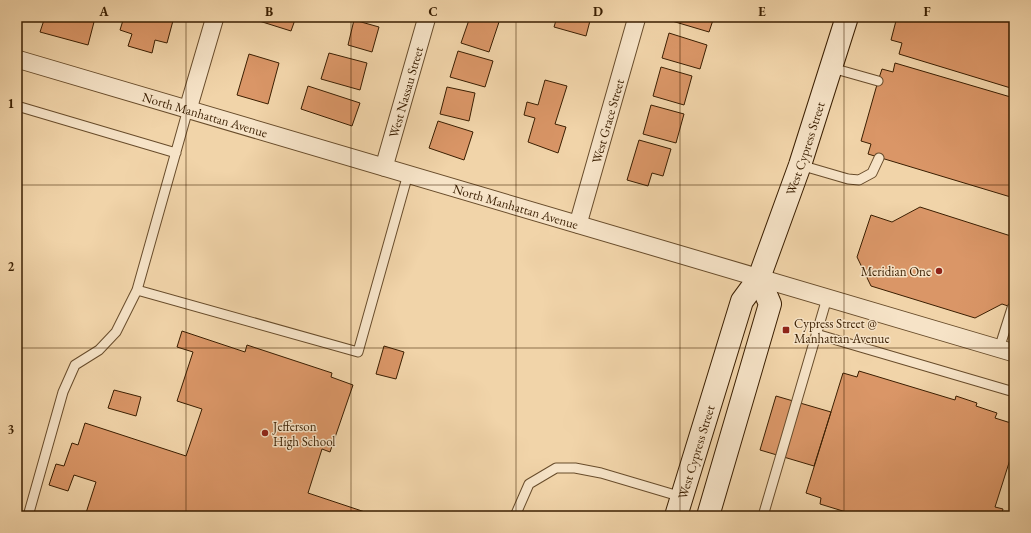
<svg xmlns="http://www.w3.org/2000/svg" width="1031" height="533" font-family="'EB Garamond',serif">
	<rect width="100%" height="100%" fill="#f1d4a9"/>
	<filter id="stains"><feTurbulence type="fractalNoise" baseFrequency=".005" numOctaves="4"/><feColorMatrix values="0 0 0 0 .2 0 0 0 0 .09 0 0 0 0 .02 0 0 0 .5 -.17"/></filter>
	<radialGradient id="worn" r=".72"><stop offset=".6" stop-color="#630" stop-opacity="0"/><stop offset="1" stop-color="#630" stop-opacity=".3"/></radialGradient>
	<path fill="#da9667" stroke="#3a1e01" d="M45 17H76L94 22 88 45 40 32Z
		M124 17H174L167 43 155 40 152 53 128 46 132 34 120 30Z
		M257 17H296L291 31 256 20Z
		M470 17H483L499 22 489 52 461 43Z
		M557 17H591L586 36 554 27Z
		M673 17H714L709 32 672 21Z
		M897 17H1014V89L899 54 902 43 891 40Z
		M354 20 379 27 372 52 348 45Z
		M669 33 707 45 700 69 662 58Z
		M458 51 493 61 485 87 450 77Z
		M329 53 367 63 360 90 321 79Z
		M249 54 279 63 268 104 237 95Z
		M895 63 1014 98V198L868 154 871 144 861 141 878 81 882 69 893 72Z
		M661 67 692 76 684 105 653 96Z
		M545 80 567 86 555 124 566 127 558 153 528 142 535 118 524 115 527 102 538 105Z
		M308 86 360 103 352 126 301 109Z
		M447 87 475 93 469 121 440 114Z
		M651 105 684 114 676 143 643 134Z
		M438 121 473 132 464 160 429 148Z
		M639 140 671 149 663 176 652 173 648 186 627 180Z
		M920 207 1014 237V308L1002 304 975 318 871 286 857 257 871 215 892 222Z
		M182 331 245 352 247 345 332 373 331 377 353 385 330 452 322 449 308 493 377 516H85L96 482 74 475 68 491 49 485 56 464 64 466 72 443 78 445 85 423 186 456 202 409 177 401 193 352 177 347Z
		M384 346 404 352 396 379 376 374Z
		M859 371 955 400 956 396 977 403 976 406 997 413 995 418 1014 424V447L995 507 1003 509 1001 516H859L820 504 821 498 806 493 843 373 857 377Z
		M114 390 141 397 136 416 108 408Z
		M776 396 831 412 814 466 760 450Z"/>
	<g fill="none" stroke-linecap="round" stroke-linejoin="round">
		<defs>
			<path id="lane" d="M832 68 878 81
				M17 106 176 153
				M800 165 848 179 859 180 872 173 879 158
				M137 290 358 352 408 174
				M816 334 1014 392
				M999 349 1012 308
				M28 516 63 392 75 365 99 350 116 332 137 290 188 109
				M515 516 529 484 556 468H575L601 473 682 497
				M763 516 827 298"/>
			<g id="street">
				<path id="s1" d="M17 59 1014 353"/>
				<path d="M188 109 215 17"/>
				<path id="s2" d="M384 167 427 17"/>
				<path id="s3" d="M578 224 637 17"/>
			</g>
			<g id="secondary">
				<path id="s4" d="M676 516 742 301 759 278 800 165 847 17"/>
				<path d="M708 516 770 304 759 278"/>
			</g>
		</defs>
		<use href="#lane" stroke="#684c2b" stroke-width="11"/>
		<use href="#street" stroke="#684c2b" stroke-width="19"/>
		<use href="#secondary" stroke="#3a1e01" stroke-width="24"/>
		<use href="#lane" stroke="#f6e3c7" stroke-width="9"/>
		<use href="#street" stroke="#f6e3c7" stroke-width="17"/>
		<use href="#secondary" stroke="#f6e3c7" stroke-width="22"/>
	</g>
	<path fill="none" stroke="#3a1e01" stroke-width="1" stroke-opacity="0.55" d="M186 17V516M351 17V516M516 17V516M680 17V516M844 17V516M17 185H1014M17 348H1014"/>
	<g fill="#8f2418" stroke="#f6e3c7" stroke-width="1.5">
		<circle cx="939" cy="271" r="4"/>
		<rect x="782" y="326" width="8" height="8" rx="2"/>
		<circle cx="265" cy="433" r="4"/>
	</g>
	<g text-anchor="middle" stroke-width="3" stroke-linejoin="round" paint-order="stroke">
		<g font-size="13" fill="#3a1e01" stroke="#f6e3c7">
			<text dy="5" stroke="none"><textPath href="#s2" startOffset="78">West Nassau Street</textPath></text>
			<text dy="5" stroke="none"><textPath href="#s1" startOffset="196">North Manhattan Avenue</textPath></text>
			<text dy="5" stroke="none"><textPath href="#s3" startOffset="107">West Grace Street</textPath></text>
			<text dy="5" stroke="none"><textPath href="#s4" startOffset="391">West Cypress Street</textPath></text>
			<text dy="5" stroke="none"><textPath href="#s1" startOffset="520">North Manhattan Avenue</textPath></text>
			<text dy="5" stroke="none"><textPath href="#s4" startOffset="67">West Cypress Street</textPath></text>
		</g>
		<g font-size="13" fill="#3a1e01" stroke="#f6e3c7" text-anchor="start">
			<text x="931" y="276" text-anchor="end">Meridian One</text>
			<text x="794" y="328">Cypress Street @<tspan x="794" dy="15">Manhattan Avenue</tspan></text>
			<text x="273" y="431">Jefferson<tspan x="273" dy="15">High School</tspan></text>
		</g>
	</g>
	<rect width="1031" height="533" fill="none" stroke="#f1d4a9" stroke-width="44"/>
	<rect x="22" y="22" width="987" height="489" fill="none" stroke="#3a1e01" stroke-width="1.5"/>
	<g font-size="13" text-anchor="middle" font-weight="bold" fill="#3a1e01">
		<text x="104" y="16">A</text>
		<text x="269" y="16">B</text>
		<text x="433" y="16">C</text>
		<text x="598" y="16">D</text>
		<text x="762" y="16">E</text>
		<text x="927" y="16">F</text>
		<text x="11" y="108">1</text>
		<text x="11" y="271">2</text>
		<text x="11" y="434">3</text>
	</g>
	<rect width="100%" height="100%" filter="url(#stains)"/>
	<rect width="100%" height="100%" fill="url(#worn)"/>
</svg>
